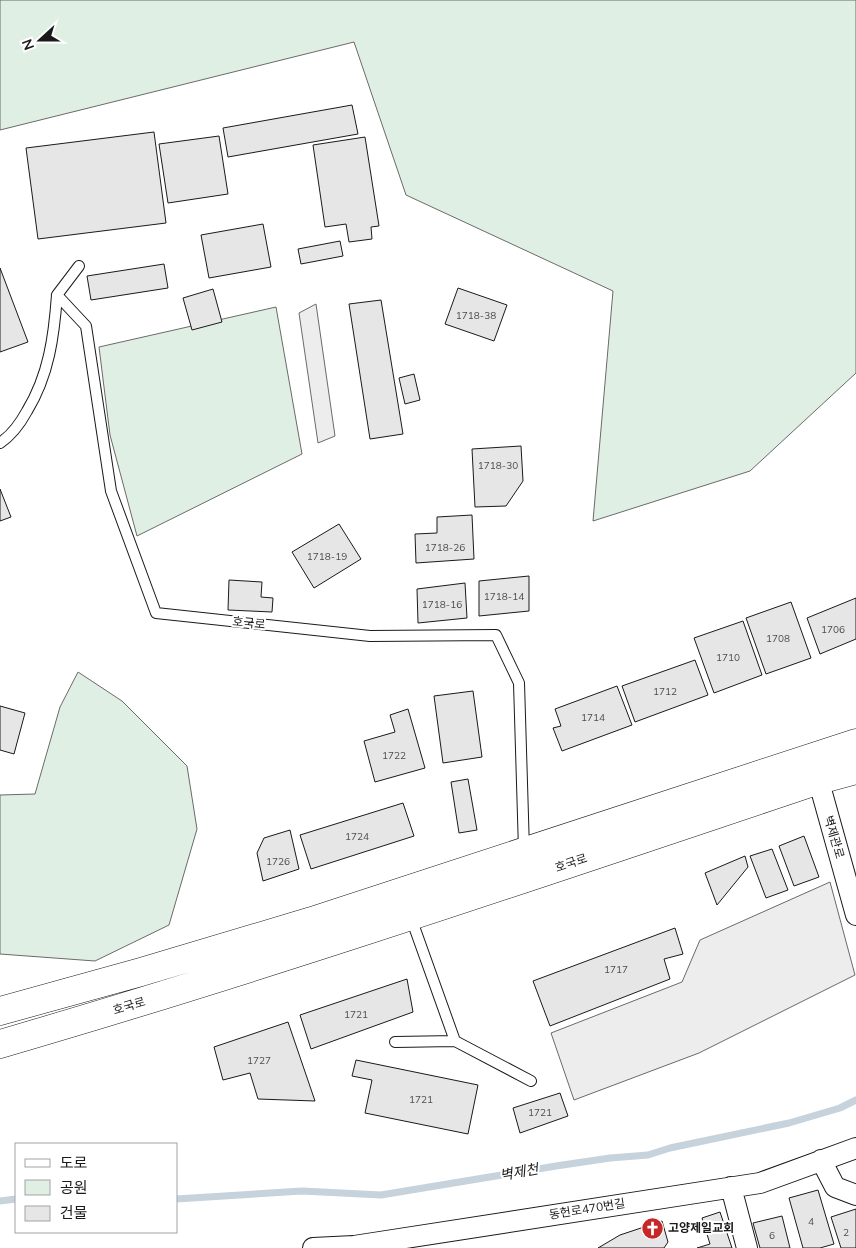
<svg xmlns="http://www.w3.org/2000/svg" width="856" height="1248" font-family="Mulish,'Noto Sans KR',sans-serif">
	<rect width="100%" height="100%" fill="#fff"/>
	<path fill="#e0efe3" stroke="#6a6a6a" d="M0 0H856V373L750 471 593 521 613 291 406 195 354 42 0 130Z
		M276 307 302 454 137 536 110 435 99 347Z
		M78 672 122 701 187 766 197 829 169 925 95 961 0 954V795L35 794 60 707Z"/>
	<path fill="#ededed" stroke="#6a6a6a" d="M316 304 335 436 318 443 299 313Z
		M830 882 855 975 699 1053 574 1100 551 1033 682 982 700 940Z"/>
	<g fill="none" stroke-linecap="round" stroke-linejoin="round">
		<path stroke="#c6d2dc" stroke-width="7" d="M176 1199 302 1191 381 1195 556 1166 610 1158 648 1155 670 1148 789 1123 840 1108 856 1100
			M0 1201 16 1199"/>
	</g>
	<path fill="#e6e6e6" stroke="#1a1a1a" d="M352 105 358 134 228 157 223 128Z
		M154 132 166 223 38 239 26 148Z
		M219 136 228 194 168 203 159 144Z
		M365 137 379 226 371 227 372 239 349 242 346 224 325 227 313 145Z
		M263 224 271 267 209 278 201 235Z
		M340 241 343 256 301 264 298 249Z
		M164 264 168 288 91 300 87 276Z
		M0 268 28 342 0 352Z
		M458 288 507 305 494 341 445 324Z
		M213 289 222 322 192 330 183 298Z
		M381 300 403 434 370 439 349 304Z
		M414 374 420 400 405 404 399 378Z
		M521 446 523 481 506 506 475 507 472 449Z
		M0 489 11 517 0 521Z
		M472 515 474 559 416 563 415 534 437 533V517Z
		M339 524 361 559 314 588 292 552Z
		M529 576V611L479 616V581Z
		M229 580 262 582 261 597 273 598 272 612 228 610Z
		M465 583 467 618 418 623 417 589Z
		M856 598V639L820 654 807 618Z
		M791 602 811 658 766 674 746 618Z
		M743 621 762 675 714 693 694 638Z
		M695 660 708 695 635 722 622 686Z
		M617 686 632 725 562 751 553 728 561 726 555 709Z
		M473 691 482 757 443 763 434 696Z
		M0 706 25 713 14 754 0 750Z
		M408 709 425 768 375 782 364 741 395 732 390 715Z
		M468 779 477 830 459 833 451 782Z
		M403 803 414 836 311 869 300 835Z
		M290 830 299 869 263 881 257 853 264 838Z
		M804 836 819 877 794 886 779 846Z
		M772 849 788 890 766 898 750 856Z
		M745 856 748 867 717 905 705 873Z
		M675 928 683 954 664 959 670 979 550 1026 533 981Z
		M407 979 413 1012 311 1049 300 1015Z
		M288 1022 315 1101 258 1099 250 1073 223 1080 214 1047Z
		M356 1060 478 1085 468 1134 365 1113 372 1080 352 1076Z
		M560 1093 568 1116 520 1133 513 1108Z
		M818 1190 834 1244 820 1248H803L789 1198Z
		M856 1209V1248H841L831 1217Z
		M720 1212 732 1248H697L710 1244 702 1218Z
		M782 1216 790 1248H760L753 1223Z
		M662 1221 668 1242 664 1248H598L620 1235Z"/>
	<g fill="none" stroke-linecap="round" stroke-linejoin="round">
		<defs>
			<path id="lane" d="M79 266 57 295 86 326 111 491 156 613 370 636 496 635 519 683 524 850
				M0 443C12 435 21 422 27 411 49 375 54 336 57 295
				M411 918 455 1041
				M395 1042 455 1041 531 1081"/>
			<path id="street" d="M815 768 856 915
				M821 1160 835 1187 856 1195
				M731 1187 747 1248
				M313 1248 354 1246 760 1183 856 1148"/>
			<path id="primary" d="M0 1011 141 972 312 921 856 743
				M0 1044C275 964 547 871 819 780L856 770"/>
		</defs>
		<use href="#lane" stroke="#1a1a1a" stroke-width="12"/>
		<use href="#street" stroke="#1a1a1a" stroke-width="22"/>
		<use href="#primary" stroke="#1a1a1a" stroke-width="29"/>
		<use href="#lane" stroke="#fff" stroke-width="10"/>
		<use href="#street" stroke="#fff" stroke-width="20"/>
		<use href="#primary" stroke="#fff" stroke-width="28"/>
	</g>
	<defs>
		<symbol id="church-disc" viewBox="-11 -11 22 22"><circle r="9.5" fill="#c62828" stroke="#fff"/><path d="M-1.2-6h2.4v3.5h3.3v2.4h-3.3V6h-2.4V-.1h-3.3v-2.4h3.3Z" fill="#fff"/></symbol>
	</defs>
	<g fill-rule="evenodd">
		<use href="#church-disc" x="640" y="1216" width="25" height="25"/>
	</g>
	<g text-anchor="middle" stroke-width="4" stroke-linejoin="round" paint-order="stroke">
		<g font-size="10" fill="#4d4d4d">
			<text x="476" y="319">1718-38</text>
			<text x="498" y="469">1718-30</text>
			<text x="445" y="551">1718-26</text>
			<text x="327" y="560">1718-19</text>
			<text x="504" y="600">1718-14</text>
			<text x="442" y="608">1718-16</text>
			<text x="833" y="633">1706</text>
			<text x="778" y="642">1708</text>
			<text x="728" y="661">1710</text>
			<text x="665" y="695">1712</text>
			<text x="593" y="721">1714</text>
			<text x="394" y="759">1722</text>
			<text x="357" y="840">1724</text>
			<text x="278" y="865">1726</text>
			<text x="616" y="973">1717</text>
			<text x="356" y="1018">1721</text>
			<text x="259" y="1064">1727</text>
			<text x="421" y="1103">1721</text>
			<text x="540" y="1116">1721</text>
			<text x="811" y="1225">4</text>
			<text x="846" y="1236">2</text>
			<text x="772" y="1239">6</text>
		</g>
		<g font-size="12" fill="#1a1a1a" stroke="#fff">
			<text transform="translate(249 623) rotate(6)" y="4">호국로</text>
			<text transform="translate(834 837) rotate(74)" y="4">벽제관로</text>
			<text transform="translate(571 863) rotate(-18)" y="4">호국로</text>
			<text transform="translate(129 1006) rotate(-16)" y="4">호국로</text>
			<text transform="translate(587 1209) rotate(-9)" y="4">동헌로470번길</text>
		</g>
		<g font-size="12" font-weight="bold" fill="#1a1a1a" stroke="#fff" text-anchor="start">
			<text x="668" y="1232">고양제일교회</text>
		</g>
		<g font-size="14" font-style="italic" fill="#1a1a1a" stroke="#fff">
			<text transform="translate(519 1172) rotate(-10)" y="5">벽제천</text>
		</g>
	</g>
	<rect x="15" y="1143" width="162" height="90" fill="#ffffff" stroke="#a3a3a3"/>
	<rect x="25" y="1159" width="25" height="8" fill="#ffffff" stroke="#a3a3a3"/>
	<text x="60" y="1168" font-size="15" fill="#1a1a1a">도로</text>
	<rect x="25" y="1180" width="25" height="15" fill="#e0efe3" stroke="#a3a3a3"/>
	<text x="60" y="1193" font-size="15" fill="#1a1a1a">공원</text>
	<rect x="25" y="1206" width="25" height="15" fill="#e6e6e6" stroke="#a3a3a3"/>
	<text x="60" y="1218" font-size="15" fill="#1a1a1a">건물</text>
	<g transform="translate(40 40) rotate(249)" stroke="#ffffff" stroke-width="4" paint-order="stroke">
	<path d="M0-4L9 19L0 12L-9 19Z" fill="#1a1a1a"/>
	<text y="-8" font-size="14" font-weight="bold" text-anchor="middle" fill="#1a1a1a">N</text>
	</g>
</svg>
